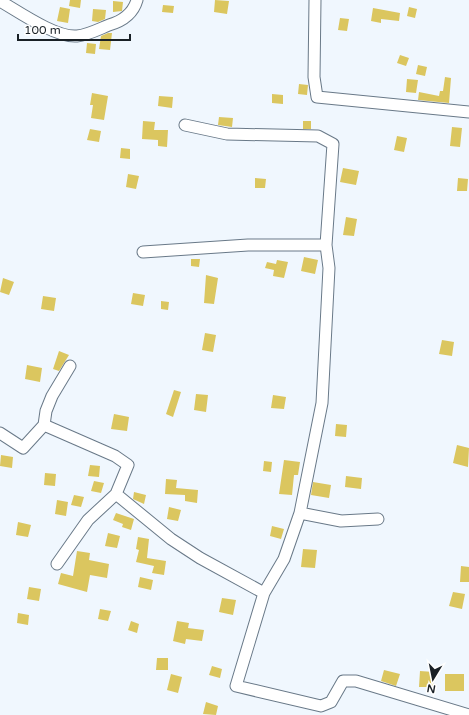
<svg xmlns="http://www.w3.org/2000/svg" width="469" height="715" font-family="'Varela Round',sans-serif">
	<rect width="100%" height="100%" fill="#f0f7fe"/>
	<path fill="#dbc65f" d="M70 0H81L80 8 69 6Z
		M215 0 229 1 227 14 214 12Z
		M113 1 123 2 122 11 113 12Z
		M163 5 174 6 173 13 162 12Z
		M60 7 70 9 68 23 57 21Z
		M409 7 417 9 415 18 407 16Z
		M373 8 400 13 399 21 381 19V23L371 21Z
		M93 9 106 10 105 19 98 22 92 21Z
		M340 18 349 19 347 31 338 30Z
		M108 33H112L110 50 99 49 101 36Z
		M87 43 96 44 95 54 86 53Z
		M400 55 409 58 406 66 397 63Z
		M418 65 427 67 425 76 416 74Z
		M445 77 451 78 449 103 418 100 419 92 439 96 440 91H443Z
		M407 79 418 80 416 93 406 92Z
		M299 84 308 85 307 95 298 94Z
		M92 93 108 96 104 120 91 118 93 105H90Z
		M272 94 283 95V104L272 103Z
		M159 96 173 97 172 108 158 106Z
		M219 117 233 118 232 127 218 125Z
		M143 121 155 122 154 130H168L167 147 158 146V140L142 139Z
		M303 121H311V129H303Z
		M452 127 462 128 460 147 450 146Z
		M90 129 101 131 99 142 87 140Z
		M397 136 407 138 404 152 394 150Z
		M121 148 130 149V159L120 158Z
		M343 168 359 171 356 185 340 182Z
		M128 174 139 176 136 189 126 187Z
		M255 178 266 179 265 188H255Z
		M458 178 468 179 467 191H457Z
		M346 217 357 219 354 236 343 235Z
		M304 257 318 260 315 274 301 271Z
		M191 259H200L199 267 191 266Z
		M277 260 288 262 284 278 273 276 274 270 265 268 267 262 276 264Z
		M206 275 218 278 214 304 204 303Z
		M3 278 14 282 9 295 0 292Z
		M133 293 145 295 143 306 131 304Z
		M43 296 56 298 54 311 41 309Z
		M161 301 169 302 168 310 161 309Z
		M205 333 216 335 213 352 202 350Z
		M442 340 454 342 452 356 439 354Z
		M59 351 69 355 59 371 53 369Z
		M27 365 42 368 40 382 25 379Z
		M174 390 181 392 173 417 166 414Z
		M196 394 208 395 206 412 194 410Z
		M273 395 286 397 284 409 271 408Z
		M114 414 129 417 127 431 111 429Z
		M336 424 347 425 346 437 335 436Z
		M457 445 469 448 468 467 453 463Z
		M1 455 13 457 12 468 0 466Z
		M284 460 300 462 298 475H294L292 495 279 494Z
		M264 461 272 462 271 472 263 471Z
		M90 465 100 466 99 477 88 476Z
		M45 473 56 474 55 486 44 485Z
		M346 476 362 478 361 489 345 487Z
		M166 479 177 480 176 488 198 490 197 503 185 501V495L165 494Z
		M94 481 104 483 101 493 91 491Z
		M313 482 331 485 329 498 311 495Z
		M134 492 146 495 144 504 133 499Z
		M74 495 84 497 81 507 71 505Z
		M57 500 68 502 66 516 55 514Z
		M169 507 181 510 178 521 167 519Z
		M116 513 134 519 131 530 122 527 123 524 113 520Z
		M18 522 31 525 28 537 16 535Z
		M272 526 284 529 281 539 270 536Z
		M108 533 120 536 117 548 105 546Z
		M138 537 149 539 147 558 166 561 164 575 152 573 154 566 136 562 139 550 136 549Z
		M303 549 317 550 315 568 301 567Z
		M77 551 90 553 89 560 109 564 107 578 90 575 87 592 58 584 61 573 73 576Z
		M461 566 469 567V582H460Z
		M140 577 153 580 151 590 138 587Z
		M29 587 41 589 39 601 27 599Z
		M453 592 465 594 462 609 449 606Z
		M222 598 236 600 233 615 219 612Z
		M100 609 111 611 108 621 98 619Z
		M18 613 29 615 28 625 17 623Z
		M131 621 139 624 137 633 128 630Z
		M177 621 189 623 188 628 204 630 202 641 186 639 185 644 173 641Z
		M157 658H168V670H156Z
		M212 666 222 669 220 678 209 675Z
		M384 670 400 674 396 686 381 681Z
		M420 671 434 672 433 687H419Z
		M171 674 182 677 178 693 167 690Z
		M445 674H464V691H445Z
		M206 702 218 706 216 715 203 714Z"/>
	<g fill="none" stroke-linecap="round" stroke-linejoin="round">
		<defs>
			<path id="minor" d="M315 0 314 77 317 97 469 112
				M0 1C19 12 56 38 77 36 88 35 99 29 109 25 123 21 133 14 137 0
				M185 125 227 134 318 136 333 144 326 245 329 268 322 403 300 513 284 559 264 593 236 686 321 706 331 702 343 681H356L469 715
				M143 252 248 245H326
				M44 425 115 456 128 465 116 494 88 520 57 564
				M0 433 23 448 44 425 46 411 52 396 70 366
				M116 494 171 539 200 558 264 593
				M300 513 341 521 378 519"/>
		</defs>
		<use href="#minor" stroke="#697988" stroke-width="13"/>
		<use href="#minor" stroke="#fff" stroke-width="11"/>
	</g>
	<g transform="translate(433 679) rotate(190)" stroke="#ffffff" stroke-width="3" paint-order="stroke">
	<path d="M0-3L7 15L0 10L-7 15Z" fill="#192026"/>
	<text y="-6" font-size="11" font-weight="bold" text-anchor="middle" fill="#192026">N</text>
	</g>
	<path d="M18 34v6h112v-6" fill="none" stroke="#192026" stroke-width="2"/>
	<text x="24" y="34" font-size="12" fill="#192026" stroke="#ffffff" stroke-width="3" paint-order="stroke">100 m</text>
</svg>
